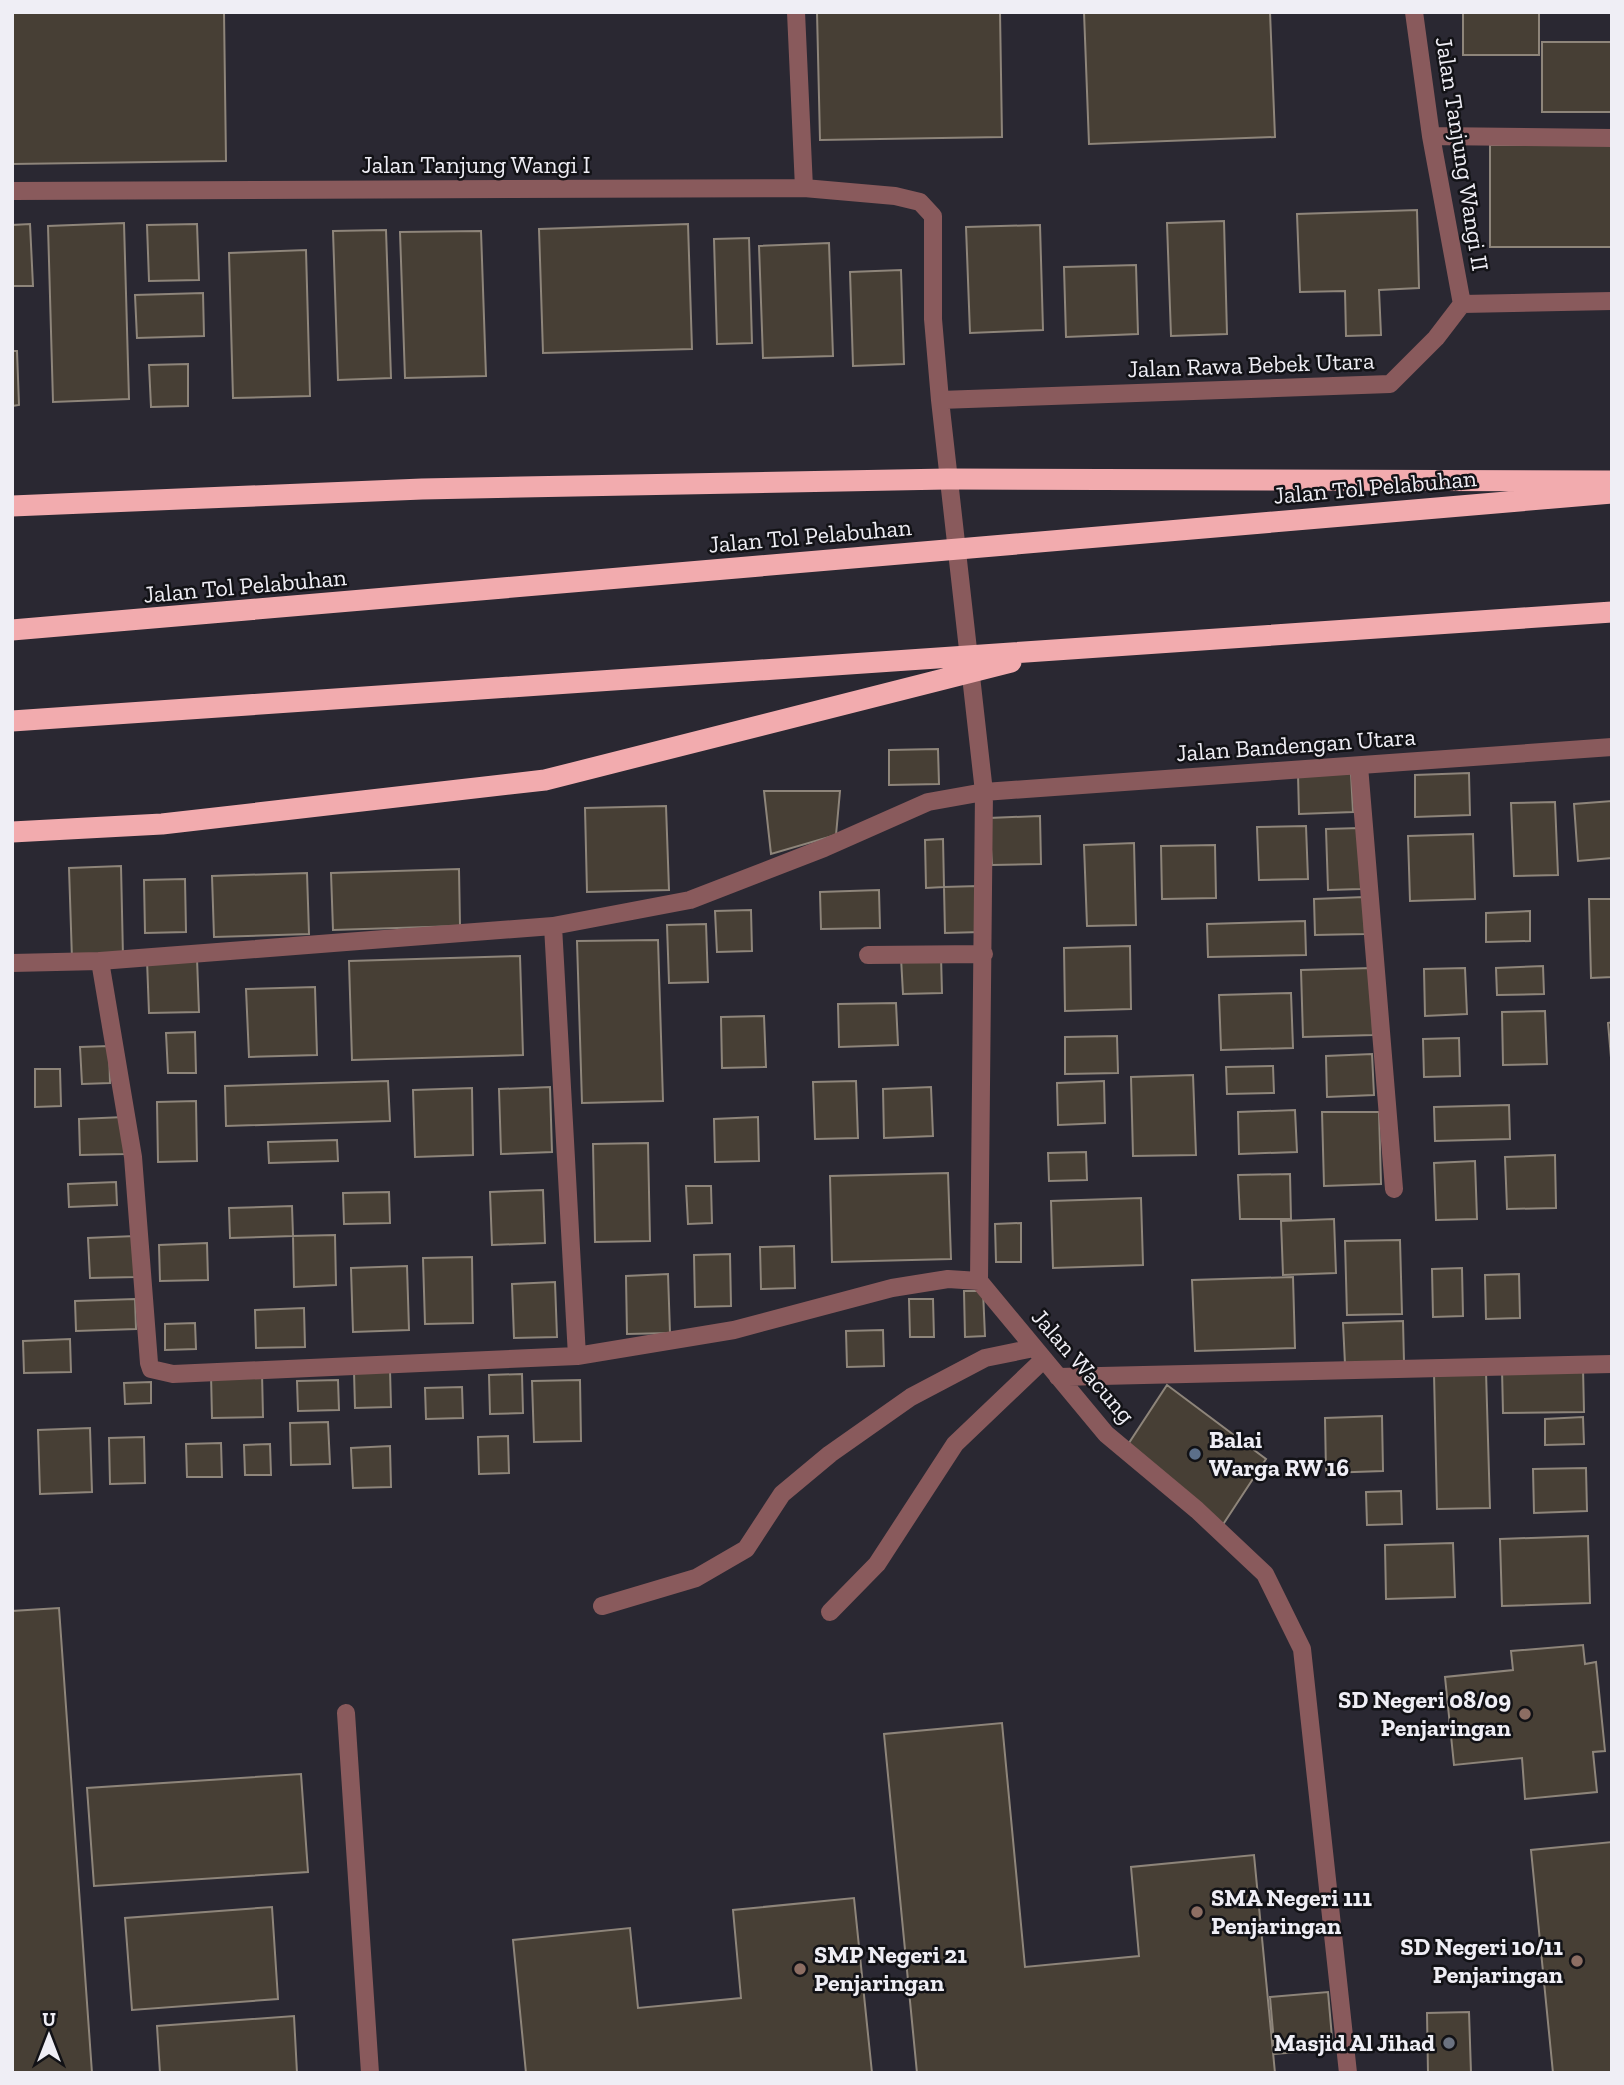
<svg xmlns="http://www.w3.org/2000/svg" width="1624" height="2085" font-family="'Zilla Slab',serif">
	<rect width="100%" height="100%" fill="#2a2832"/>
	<path fill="#473f35" stroke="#8e857a" stroke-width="2" d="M12 12H224L226 161 12 164Z
		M817 12H1000L1002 137 820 140Z
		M1084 12H1270L1275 137 1089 144Z
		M1463 12H1539V55H1463Z
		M1542 42H1612V112H1542Z
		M1490 145H1612V247H1490Z
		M1417 210 1419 288 1379 290 1381 335 1346 336 1345 291 1300 292 1297 214Z
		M1224 221 1227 334 1171 336 1167 223Z
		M124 223 129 399 53 402 48 226Z
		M30 224 33 286H12V225Z
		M197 224 199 280 149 281 147 225Z
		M688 224 692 349 543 353 539 229Z
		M1040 225 1043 330 970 333 966 227Z
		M386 230 391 378 338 380 333 231Z
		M481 231 486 376 405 378 400 232Z
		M749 238 752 343 717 344 714 239Z
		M829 243 833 356 763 358 759 246Z
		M306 250 310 396 233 398 229 253Z
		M1136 265 1138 334 1066 337 1064 267Z
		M901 270 904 364 853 366 850 272Z
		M203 293 204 336 137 338 135 295Z
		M12 351H17L19 405 12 406Z
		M188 364V406L151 407 149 365Z
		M938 749 939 784 889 785V750Z
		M1351 773 1353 812 1299 814 1298 774Z
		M1469 773 1470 815 1415 817V775Z
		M764 791H840L836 835 771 854Z
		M1612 801V858L1578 861 1574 804Z
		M1555 802 1558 875 1514 876 1511 803Z
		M666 806 669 890 587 892 585 808Z
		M1040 816 1041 864 992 865 989 818Z
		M1306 826 1308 879 1259 880 1257 827Z
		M1360 828 1361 889 1328 890 1326 829Z
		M1473 834 1475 899 1410 901 1408 836Z
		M943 839 944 887 926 888 925 840Z
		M1134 843 1136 925 1087 926 1084 845Z
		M1215 845 1216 898 1162 899 1161 846Z
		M121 866 123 957 72 959 69 868Z
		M459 869 460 926 333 930 331 873Z
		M307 873 309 934 214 937 212 876Z
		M185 879 186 932 145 933 144 880Z
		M978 886 981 932 945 933 944 887Z
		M879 890 880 928 821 929 820 892Z
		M1364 897 1365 934 1315 935 1314 899Z
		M1589 899H1612V977L1591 978Z
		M751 910 752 951 717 952 715 911Z
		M1530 911V941L1486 942V913Z
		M1305 921 1306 955 1208 957 1207 924Z
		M706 924 708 982 669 983 667 925Z
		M658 940 663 1101 582 1103 577 941Z
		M1130 946 1131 1009 1065 1011 1064 948Z
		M520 956 523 1055 352 1060 349 961Z
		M941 956 942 993 903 994 901 958Z
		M197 958 199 1012 149 1013 147 960Z
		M1543 966 1544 994 1497 995 1496 968Z
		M1372 968 1373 1035 1303 1037 1301 970Z
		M1465 968 1467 1014 1425 1016 1424 969Z
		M315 987 317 1055 249 1057 246 989Z
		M1291 993 1293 1048 1221 1050 1219 995Z
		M896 1003 898 1045 839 1047 838 1004Z
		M1545 1011 1547 1064 1503 1065 1502 1012Z
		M764 1016 766 1067 722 1068 721 1017Z
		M1612 1022V1069L1608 1023Z
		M195 1032 196 1073H168L166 1033Z
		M1117 1036 1118 1073 1065 1074V1037Z
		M1459 1038 1460 1076 1424 1077 1423 1039Z
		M109 1046 110 1083 82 1084 80 1047Z
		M1372 1054 1374 1095 1327 1097 1326 1056Z
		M1273 1066 1274 1093 1227 1094 1226 1067Z
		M35 1069H60L61 1106 35 1107Z
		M1193 1075 1196 1155 1133 1156 1131 1077Z
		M388 1081 390 1121 226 1126 225 1086Z
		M856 1081 858 1138 815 1139 813 1082Z
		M1104 1081 1105 1123 1058 1125 1057 1083Z
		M550 1087 552 1152 501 1154 499 1089Z
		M931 1087 933 1136 884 1138 883 1089Z
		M472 1088 473 1155 415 1157 413 1090Z
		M196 1101 197 1161 158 1162 157 1102Z
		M1509 1105 1510 1139 1435 1141 1434 1107Z
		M1295 1110 1297 1152 1239 1154 1238 1112Z
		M1322 1112H1379L1381 1184 1324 1186Z
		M124 1117 125 1154 80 1155 79 1119Z
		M758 1117 759 1161 715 1162 714 1119Z
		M337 1140 338 1161 269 1163 268 1142Z
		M648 1143 650 1241 595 1242 593 1144Z
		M1086 1152 1087 1180 1049 1181 1048 1153Z
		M1555 1155 1556 1208 1507 1209 1505 1157Z
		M1475 1161 1477 1219 1436 1220 1434 1163Z
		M948 1173 951 1259 832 1262 830 1176Z
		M1290 1174 1291 1219H1240L1238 1175Z
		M116 1182 117 1205 69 1207 68 1184Z
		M686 1186H711L712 1223 688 1224Z
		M543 1190 545 1243 492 1245 490 1192Z
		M389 1192 390 1223 344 1224 343 1193Z
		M1141 1198 1143 1265 1053 1268 1051 1201Z
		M292 1206 293 1236 230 1238 229 1208Z
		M1334 1219 1336 1273 1283 1275 1281 1221Z
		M1021 1223V1262H996L995 1224Z
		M335 1235 336 1285 294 1287 293 1236Z
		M135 1236 136 1277 90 1278 88 1238Z
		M1400 1240 1402 1314 1347 1315 1345 1241Z
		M207 1243 208 1280 160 1281 159 1245Z
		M794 1246 795 1288 761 1289 760 1247Z
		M730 1254 731 1306 695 1307 694 1255Z
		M472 1257 473 1323 425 1324 423 1258Z
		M407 1266 409 1330 353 1332 351 1268Z
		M1462 1268 1463 1316 1433 1317 1432 1269Z
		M668 1274 670 1333 627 1334 626 1276Z
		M1519 1274 1520 1318 1486 1319 1485 1275Z
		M1293 1277 1295 1348 1195 1351 1192 1280Z
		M555 1282 557 1337 514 1338 512 1284Z
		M964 1291H983L985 1336 965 1337Z
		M135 1299 136 1329 76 1331 75 1301Z
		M909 1299H933L934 1337H910Z
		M304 1308 305 1347 256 1348 255 1310Z
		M1403 1321 1404 1362 1345 1364 1343 1323Z
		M195 1323 196 1349 165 1350V1324Z
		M883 1330 884 1366 847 1367 846 1331Z
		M70 1339 71 1372 24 1373 23 1341Z
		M1583 1368 1584 1412 1503 1413 1502 1369Z
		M390 1370 391 1407 355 1408 354 1371Z
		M1486 1371 1490 1508 1437 1509 1434 1373Z
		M262 1373 263 1417 212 1418 211 1375Z
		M522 1374 523 1413 490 1414 489 1375Z
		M338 1380 339 1410 298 1411 297 1381Z
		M580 1380 581 1441 534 1442 532 1381Z
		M151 1382V1403L125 1404 124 1383Z
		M1167 1385 1266 1459 1222 1526 1125 1449Z
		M462 1387 463 1418 426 1419 425 1388Z
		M1382 1416 1383 1471 1326 1473 1325 1418Z
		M1583 1417 1584 1444 1545 1445V1419Z
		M328 1422 330 1464 291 1465 290 1423Z
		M90 1428 92 1492 40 1494 38 1430Z
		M508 1436 509 1473 479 1474 478 1437Z
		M144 1437 145 1483 110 1484 109 1438Z
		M221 1443 222 1477H187L186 1444Z
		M270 1444 271 1475H245L244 1445Z
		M390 1446 391 1487 353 1488 351 1448Z
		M1586 1468 1587 1511 1534 1513 1533 1469Z
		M1401 1491 1402 1524 1367 1525 1366 1492Z
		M1588 1536 1590 1603 1502 1606 1500 1539Z
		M1453 1543 1455 1597 1386 1599 1385 1545Z
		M59 1608 92 2073H12V1611Z
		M1583 1645 1585 1664 1596 1662 1605 1751 1593 1752 1597 1792 1525 1799 1522 1758 1454 1765 1445 1677 1513 1670 1511 1651Z
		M1002 1723 1025 1967 1139 1956 1131 1867 1254 1855 1275 2073H917L884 1734Z
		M301 1774 308 1872 94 1886 87 1788Z
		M1612 1842V2073H1553L1531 1850Z
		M854 1898 872 2073H526L513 1940 630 1928 638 2008 741 1998 733 1910Z
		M272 1907 278 1999 132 2010 125 1918Z
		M1328 1992 1333 2049 1275 2054 1270 1997Z
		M1469 2012 1471 2073H1428L1427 2013Z
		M294 2016 297 2073H160L157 2026Z"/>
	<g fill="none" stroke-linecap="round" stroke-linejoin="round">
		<path stroke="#895a5c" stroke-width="18" d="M796 12 804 188
			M1414 12 1431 136 1462 304
			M1431 136 1612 138
			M12 191 804 188 895 196 920 202 933 216V319L940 400 984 792 979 1281 1106 1434 1197 1510 1265 1574 1302 1649 1348 2073
			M940 400 1390 384 1436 338 1462 304 1612 301
			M1359 766 1394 1189
			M553 926 690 900 824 848 928 802 984 792 1612 747
			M868 955 984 954
			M100 961 133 1157 149 1363 151 1369 173 1374 577 1356 734 1330 892 1288 948 1279 979 1281
			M12 963 100 961 553 926 577 1356
			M1058 1377 1612 1364
			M602 1606 696 1578 746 1549 782 1494 830 1454 911 1397 985 1358 1034 1348
			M830 1612 877 1564 955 1444 1043 1360
			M346 1713 370 2073"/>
		<path stroke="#f2abae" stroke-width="21" d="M12 506 422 489 947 479 1612 481
			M12 630 1612 493
			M12 721 1612 612
			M12 832 162 824 545 780 1011 662"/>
	</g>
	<circle fill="#5c6f8a" stroke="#121216" stroke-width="2.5" cx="1195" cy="1454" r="7"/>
	<g fill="#8d6e63" stroke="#121216" stroke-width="2.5">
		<circle cx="1525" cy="1714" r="7"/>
		<circle cx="1197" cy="1912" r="7"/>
		<circle cx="1577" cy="1961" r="7"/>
		<circle cx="800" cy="1969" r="7"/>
	</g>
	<circle fill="#6b7280" stroke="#121216" stroke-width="2.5" cx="1449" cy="2043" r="7"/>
	<g text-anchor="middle" stroke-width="5" stroke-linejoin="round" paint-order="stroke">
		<g font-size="24" fill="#efeef5" stroke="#121216">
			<text transform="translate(1462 154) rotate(81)" y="8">Jalan Tanjung Wangi II</text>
			<text x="476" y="173">Jalan Tanjung Wangi I</text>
			<text transform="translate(1251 365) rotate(-2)" y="8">Jalan Rawa Bebek Utara</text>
			<text transform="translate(1375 487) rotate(-5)" y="8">Jalan Tol Pelabuhan</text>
			<text transform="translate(810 536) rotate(-5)" y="8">Jalan Tol Pelabuhan</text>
			<text transform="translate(245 586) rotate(-5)" y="8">Jalan Tol Pelabuhan</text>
			<text transform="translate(1296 745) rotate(-4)" y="8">Jalan Bandengan Utara</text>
			<text transform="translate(1083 1366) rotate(49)" y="8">Jalan Wacung</text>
		</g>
		<g font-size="24" font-weight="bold" fill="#efeef5" stroke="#121216" text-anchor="start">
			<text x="1209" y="1448">Balai<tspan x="1209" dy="28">Warga RW 16</tspan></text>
			<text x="1511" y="1708" text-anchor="end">SD Negeri 08/09<tspan x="1511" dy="28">Penjaringan</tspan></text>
			<text x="1211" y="1906">SMA Negeri 111<tspan x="1211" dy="28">Penjaringan</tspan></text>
			<text x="1563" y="1955" text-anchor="end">SD Negeri 10/11<tspan x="1563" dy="28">Penjaringan</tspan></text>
			<text x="814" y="1963">SMP Negeri 21<tspan x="814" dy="28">Penjaringan</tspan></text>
			<text x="1435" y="2051" text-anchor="end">Masjid Al Jihad</text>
		</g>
	</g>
	<rect width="1624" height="2085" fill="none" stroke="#efeef5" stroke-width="28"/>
	<g transform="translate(49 2036)" stroke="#121216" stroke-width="5" paint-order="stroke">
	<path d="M0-5L12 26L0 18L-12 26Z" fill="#efeef5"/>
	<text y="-10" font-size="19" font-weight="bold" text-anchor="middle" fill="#efeef5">U</text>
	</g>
</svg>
